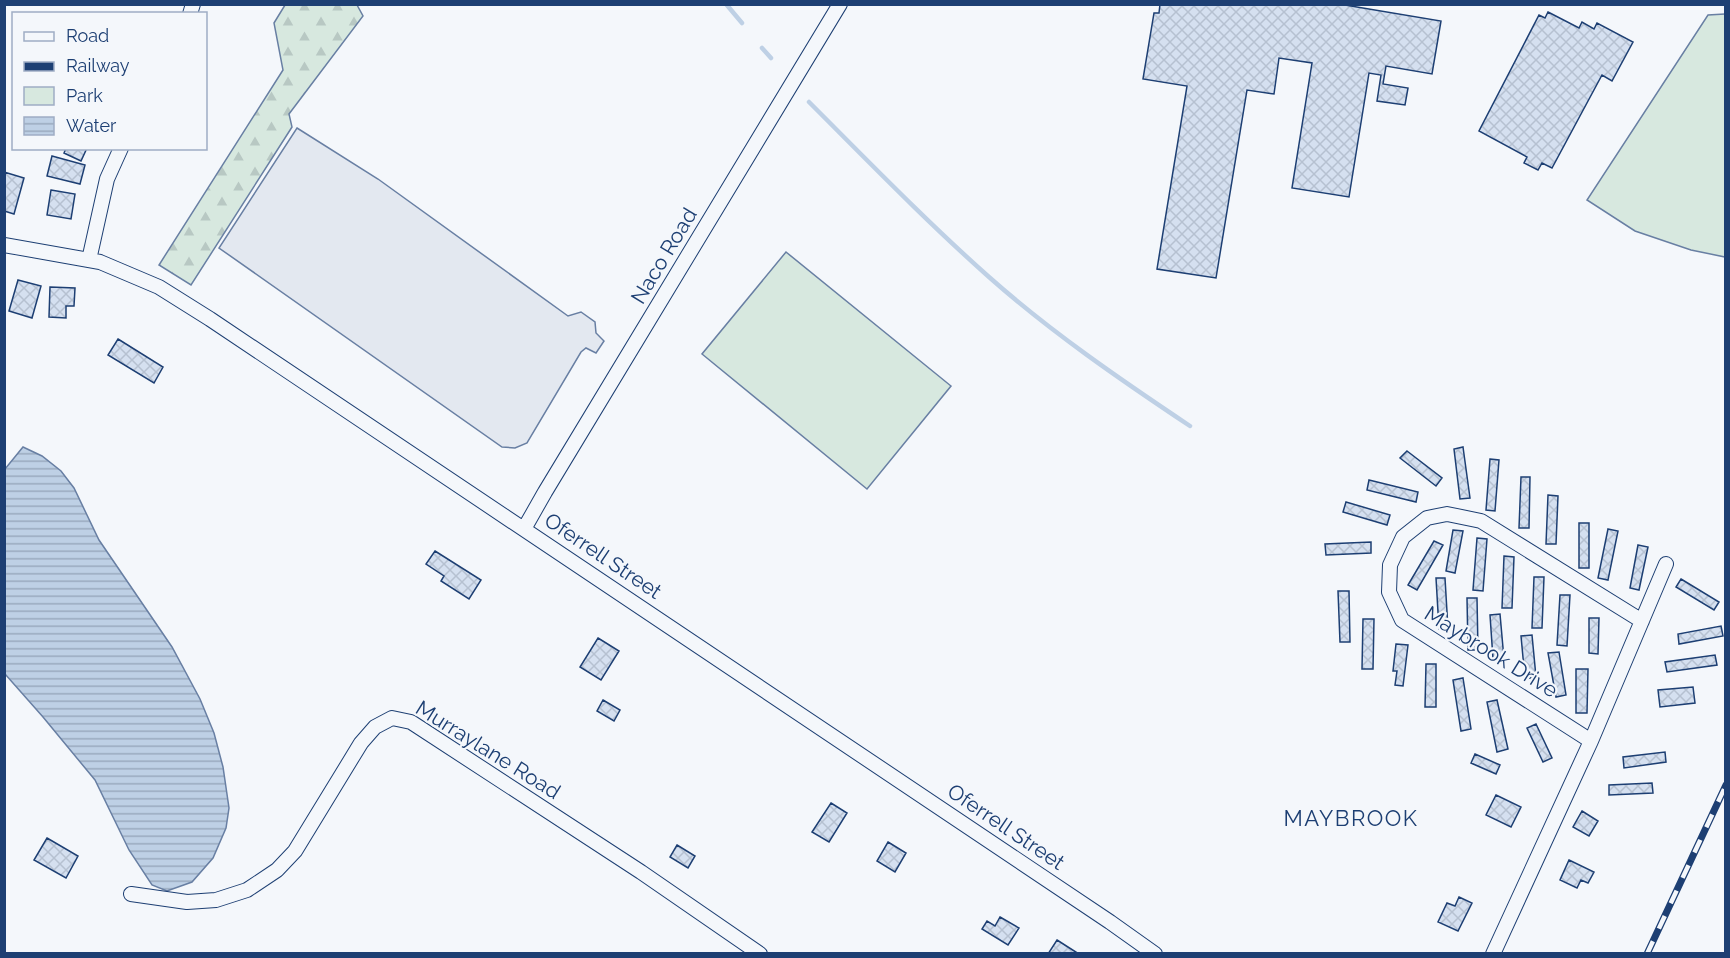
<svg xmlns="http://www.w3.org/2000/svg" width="1730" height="958" font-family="Raleway,sans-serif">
	<defs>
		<pattern id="forest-firs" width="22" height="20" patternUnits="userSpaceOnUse" patternTransform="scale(1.5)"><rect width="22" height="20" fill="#d7e8df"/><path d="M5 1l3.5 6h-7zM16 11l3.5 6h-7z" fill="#b8c8c3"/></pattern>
		<pattern id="water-rules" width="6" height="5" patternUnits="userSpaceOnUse" patternTransform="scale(1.5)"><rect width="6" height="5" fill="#bed0e5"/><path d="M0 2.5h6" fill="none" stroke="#9aaabe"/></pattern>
		<pattern id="building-cross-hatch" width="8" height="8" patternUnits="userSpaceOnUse" patternTransform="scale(1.5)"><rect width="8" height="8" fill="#d5e0f0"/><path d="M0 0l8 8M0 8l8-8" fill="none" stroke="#b6c1d1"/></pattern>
	</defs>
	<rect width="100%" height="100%" fill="#f4f7fb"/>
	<path fill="url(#forest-firs)" stroke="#687fa3" stroke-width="1.5" d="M285 5H357L363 16 289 114 292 127 191 285 159 265 283 70 274 23Z"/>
	<path fill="#d7e8df" stroke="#687fa3" stroke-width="1.5" d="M1725 14H1726L1725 257 1691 250 1635 231 1587 200 1708 15Z
		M786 252 951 386 867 489 702 354Z"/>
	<path fill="#e3e8f0" stroke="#687fa3" stroke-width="1.5" d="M297 128 378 179 568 316 581 312 595 322 596 333 604 341 596 353 586 348 581 352 527 443 515 448 502 447 219 248Z"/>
	<path fill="url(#water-rules)" stroke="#687fa3" stroke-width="1.5" d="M23 447 42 456 61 471 74 488 99 540 172 647 200 699 214 733 223 767 229 808 226 828 213 858 192 882 167 891 152 885 129 850 95 780 43 717 5 674V469Z"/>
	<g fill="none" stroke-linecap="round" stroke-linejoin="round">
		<path stroke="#bed0e5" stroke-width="4.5" d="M726 4 742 23
			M762 48 771 58
			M809 102C868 161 926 221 989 277 1051 332 1121 380 1190 426"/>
	</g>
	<path fill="url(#building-cross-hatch)" stroke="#1d3f73" stroke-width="1.5" d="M1160 4H1339L1441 21 1432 74 1386 66 1383 84 1408 88 1405 105 1377 101 1381 75 1369 73 1349 197 1292 188 1312 63 1279 58 1274 94 1247 90 1216 278 1157 269 1187 86 1143 79 1154 13H1159Z
		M1548 12 1579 28 1582 22 1594 29 1597 23 1633 42 1612 81 1602 75 1552 168 1542 163 1538 170 1524 163 1527 157 1479 131 1539 15 1545 18Z
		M66 148H87L81 161 64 153Z
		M52 156 85 165 80 184 47 176Z
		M4 172 24 178 14 214 4 211Z
		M51 190 75 194 71 219 47 215Z
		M18 280 41 286 32 318 9 311Z
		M50 287 75 288 74 306H66V318L49 317Z
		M118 339 163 367 154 383 108 355Z
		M1463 447 1470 498 1460 499 1454 449Z
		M1407 451 1442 478 1436 486 1400 458Z
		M1490 459 1499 460 1495 511 1486 510Z
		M1521 477H1530L1529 528H1519Z
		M1369 480 1418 492 1416 502 1367 490Z
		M1548 495 1558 496 1556 544H1546Z
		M1346 502 1390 515 1387 525 1343 512Z
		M1579 523H1589V568H1579Z
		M1608 529 1618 531 1608 580 1598 578Z
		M1453 530 1463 531 1455 573 1446 571Z
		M1477 538 1487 539 1483 591 1473 590Z
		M1434 541 1443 545 1417 590 1408 585Z
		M1371 542V553L1326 555 1325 544Z
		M1638 545 1648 547 1639 590 1630 588Z
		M435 551 481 580 469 599 441 581 444 576 426 564Z
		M1504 556 1514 557 1512 608H1502Z
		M1534 577H1544L1542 628H1532Z
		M1436 578H1445L1448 629H1439Z
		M1681 579 1719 602 1714 610 1676 587Z
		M1338 591H1349L1350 642H1340Z
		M1560 595H1570L1567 646 1557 645Z
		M1467 598H1477L1478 650H1468Z
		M1500 614 1504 659H1493L1490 615Z
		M1589 618H1599L1598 654 1589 653Z
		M1363 619H1374L1373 669H1362Z
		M1721 626 1723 636 1679 644 1678 634Z
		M1532 635 1536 677 1525 679 1521 636Z
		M598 638 619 651 601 680 580 667Z
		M1396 644 1408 645 1403 686 1395 685 1397 671H1393Z
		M1559 652 1566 695 1556 697 1548 653Z
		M1715 655 1717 665 1667 672 1665 662Z
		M1426 664H1436V707H1425Z
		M1576 669H1588L1587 713H1576Z
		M1463 678 1471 729 1461 731 1453 680Z
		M1693 687 1695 703 1660 707 1658 690Z
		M603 700 620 710 614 721 597 711Z
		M1497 700 1508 749 1497 752 1487 702Z
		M1536 724 1552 758 1543 762 1527 728Z
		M1665 752 1666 762 1624 768 1623 757Z
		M1475 754 1500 765 1496 774 1471 763Z
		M1652 783 1653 793 1609 795V785Z
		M1496 795 1521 807 1511 827 1486 815Z
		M831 803 847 813 829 842 812 832Z
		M1582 811 1598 821 1589 836 1573 827Z
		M47 838 78 856 66 878 34 860Z
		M888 842 906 853 895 872 877 861Z
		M677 845 695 856 688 868 670 857Z
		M1569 860 1594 872 1588 883 1581 880 1577 888 1560 880Z
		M1459 897 1472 903 1458 931 1438 922 1447 903 1455 906Z
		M1000 917 1019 928 1008 945 982 929 987 921 995 926Z
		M1057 940 1079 954H1048Z"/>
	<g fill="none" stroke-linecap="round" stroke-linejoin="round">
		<defs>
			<path id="street" d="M190 14 193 4
				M4 245 100 262 159 287 210 319 1110 922 1155 954
				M89 260 107 179 121 148
				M524 529 545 492 840 4
				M1591 741 1402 620 1389 592 1390 565 1403 537 1427 518 1447 514 1481 521 1642 621
				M131 894 187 902 216 900 247 890 277 870 295 851 361 743 375 727 392 718 411 722 641 872 760 954
				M1493 954 1591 741 1666 564"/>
		</defs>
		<use href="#street" stroke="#1d3f73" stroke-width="16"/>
		<use href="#street" stroke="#f4f7fb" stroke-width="14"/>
		<defs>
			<path id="rail" d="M1647 954 1726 785"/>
		</defs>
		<use href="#rail" stroke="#1d3f73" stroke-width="7"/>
		<use href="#rail" stroke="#f4f7fb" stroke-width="4.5" stroke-dasharray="14" stroke-linecap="butt"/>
	</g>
	<g text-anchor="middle" stroke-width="4.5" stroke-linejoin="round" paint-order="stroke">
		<g font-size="21" fill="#1d3f73" stroke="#f4f7fb">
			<text transform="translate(664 256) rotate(-59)" y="7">Naco Road</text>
			<text transform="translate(603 556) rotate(34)" y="7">Oferrell Street</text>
			<text transform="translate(1491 652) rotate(32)" y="7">Maybrook Drive</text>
			<text transform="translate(488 750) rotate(32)" y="7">Murraylane Road</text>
			<text transform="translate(1006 827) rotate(34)" y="7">Oferrell Street</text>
		</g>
		<g font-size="22" letter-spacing="1.5" fill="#1d3f73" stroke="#f4f7fb">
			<text x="1351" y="826">MAYBROOK</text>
		</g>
	</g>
	<rect width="1730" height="958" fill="none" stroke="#1d3f73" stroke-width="12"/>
	<rect x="12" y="12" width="195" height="138" fill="#f4f7fb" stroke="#9eadc5" stroke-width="1.5"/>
	<rect x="24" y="32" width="30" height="9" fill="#f4f7fb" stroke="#9eadc5" stroke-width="1.5"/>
	<text x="66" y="42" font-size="18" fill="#1d3f73">Road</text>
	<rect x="24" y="62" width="30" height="9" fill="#1d3f73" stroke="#9eadc5" stroke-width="1.5"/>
	<text x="66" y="72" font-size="18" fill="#1d3f73">Railway</text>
	<rect x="24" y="87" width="30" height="18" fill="#d7e8df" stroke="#9eadc5" stroke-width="1.5"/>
	<text x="66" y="102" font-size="18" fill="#1d3f73">Park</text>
	<rect x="24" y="117" width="30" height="18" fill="url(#water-rules)" stroke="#9eadc5" stroke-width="1.5"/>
	<text x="66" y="132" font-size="18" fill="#1d3f73">Water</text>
</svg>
